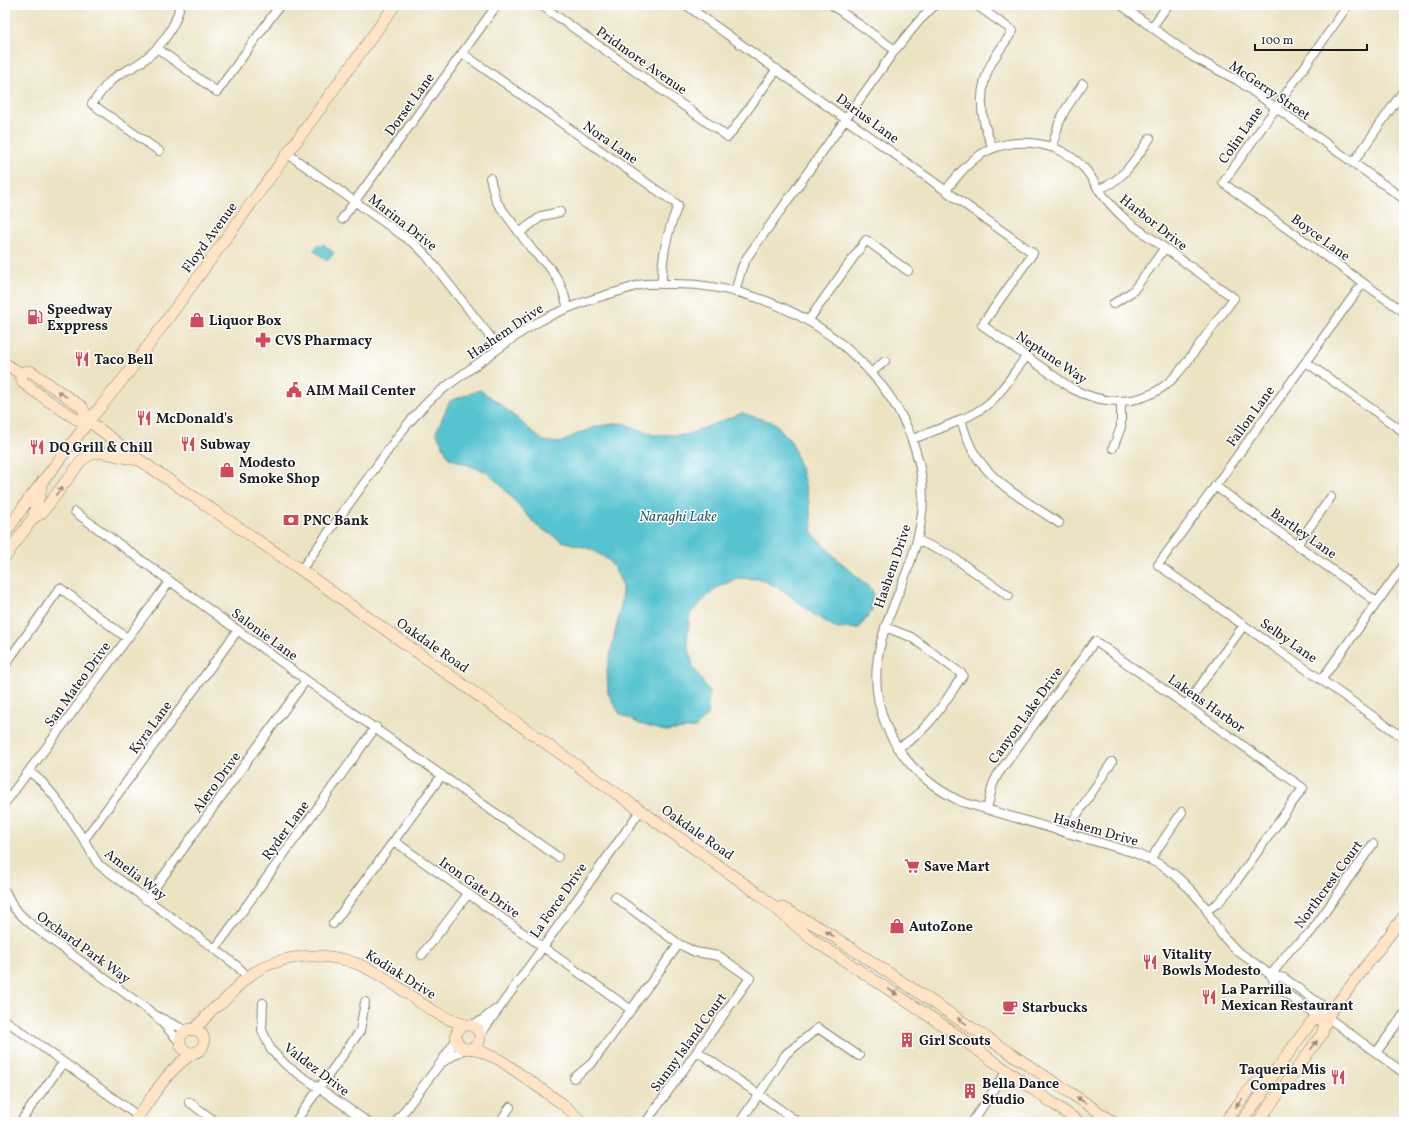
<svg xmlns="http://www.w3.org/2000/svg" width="1409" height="1127" font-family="Vollkorn,serif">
	<rect width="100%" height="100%" fill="#fff"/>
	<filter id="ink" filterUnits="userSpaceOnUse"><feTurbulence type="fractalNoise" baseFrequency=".025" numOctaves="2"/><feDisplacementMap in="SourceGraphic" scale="8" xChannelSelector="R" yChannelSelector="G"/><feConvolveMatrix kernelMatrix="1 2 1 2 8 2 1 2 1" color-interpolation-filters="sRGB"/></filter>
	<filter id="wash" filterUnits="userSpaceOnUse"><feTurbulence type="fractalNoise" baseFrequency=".012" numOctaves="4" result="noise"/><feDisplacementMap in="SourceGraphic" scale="16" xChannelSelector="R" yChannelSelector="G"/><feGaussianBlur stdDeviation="0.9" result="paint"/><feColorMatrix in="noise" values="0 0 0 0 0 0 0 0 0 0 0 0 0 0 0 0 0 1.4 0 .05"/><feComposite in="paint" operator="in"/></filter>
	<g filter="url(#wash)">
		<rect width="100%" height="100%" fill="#ece3c3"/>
		<path fill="#57c3d0" stroke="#3a7076" d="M323 244 334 253 327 261 314 250 318 245 321 247Z
			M480 390 499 403 543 441 560 443 579 433 598 426 622 423 653 435H686L742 413 775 423 792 443 802 473 809 502 813 534 835 557 873 591 872 611 859 628 838 629 813 614 784 591 761 579 738 578 716 588 690 614 687 640 693 667 709 692 708 715 695 728 665 731 640 724 620 714 608 693 607 670 622 601V583L610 561 591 549 562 541 537 526 504 489 487 472 449 458 436 432 450 401Z"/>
	</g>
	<g filter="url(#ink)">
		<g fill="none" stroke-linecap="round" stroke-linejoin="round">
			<defs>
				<path id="street" d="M541 5 728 137 777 69
					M686 5 1033 253 982 325 1071 388C1102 405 1140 407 1168 383 1181 372 1190 358 1199 345 1211 329 1222 314 1234 298 1210 281 1186 263 1162 246 1150 237 1137 229 1125 219 1115 210 1107 201 1099 190 1093 181 1089 172 1081 165 1054 139 1008 135 977 157 964 166 956 178 946 190
					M832 5 895 50
					M976 5 1013 31C1006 41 998 52 992 62 977 90 980 120 993 148
					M1121 5 1193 57 1237 80 1404 199
					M1348 5 1223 183 1404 312
					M1152 27 1168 5
					M157 48 217 92 280 5
					M462 53 678 205C668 230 661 257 662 284
					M1052 147 1059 123 1065 110 1083 84
					M159 151 92 104C99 95 105 85 114 78 120 73 128 70 135 66 157 53 175 30 180 5
					M288 154 416 245 426 255 499 348
					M1353 163 1404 90
					M490 178 496 201 533 251 550 268 558 280 563 291 568 308
					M1098 189C1123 182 1136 158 1150 138
					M342 219 497 5
					M519 233 542 216 560 212
					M1363 283 1158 565 1404 738
					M735 292 742 267 748 256 895 50 919 21 935 5
					M1113 304 1133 291 1165 248
					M808 321 866 240 908 271
					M1306 362 1404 432
					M871 373 885 361
					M961 419C964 430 967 441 973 451 992 484 1028 502 1059 523
					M913 439C935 430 970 419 988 404 1003 392 1014 372 1026 357
					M1113 448 1121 427V401
					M1215 486 1377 602
					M75 512 306 680 558 857
					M917 540 950 555 1009 596
					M1297 545 1331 497
					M301 570 402 431C412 419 422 407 433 397 450 383 469 370 487 357 504 345 520 332 538 322 564 308 591 299 620 291 626 289 633 287 639 285 649 283 660 284 670 284 728 283 788 303 834 338 877 372 909 413 920 468 925 492 923 517 917 540 904 594 868 639 878 698 887 746 919 782 962 802L1135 853 1159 864 1175 875 1191 890 1203 904 1221 934 1236 950 1271 975 1276 986 1316 1015 1327 1017 1404 1073
					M885 627 911 637 963 675C944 702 928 733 897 748
					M5 665 60 588 127 638
					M1322 679 1404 565
					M1186 705 1244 625
					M29 771 42 782 55 797 84 840 98 864 215 949 237 966 248 977
					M5 803 170 581
					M987 809 993 784 998 774 1095 641 1303 788 1233 886 1218 903 1207 910
					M1067 833 1072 822 1112 762
					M84 840 238 630
					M394 841 630 1009
					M1150 860 1182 812
					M5 891 14 908 26 920 38 930 155 1015 187 1031
					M615 897 679 944 695 952 719 956 750 978 646 1122
					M146 900 306 680
					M333 924 442 775
					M215 949 376 727
					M422 955 468 894
					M1271 975 1290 950 1311 932 1373 844
					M1271 975 1284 978 1323 1006 1327 1017
					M263 1003 262 1030 271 1050 287 1066 368 1122
					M156 1016 180 1042
					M5 1020 138 1116
					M470 1025 481 1021 495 1010
					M480 1035 641 810
					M697 1051 798 1122
					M1376 1053 1404 1014
					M443 1062 464 1049
					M574 1078 592 1063 679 944
					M189 1102 216 1122
					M20 1122 63 1063
					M295 1122 360 1031 365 1002
					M396 1122 439 1065 456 1040
					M500 1122 510 1107
					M740 1122 786 1054 818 1028 859 1056
					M972 1122 1007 1071"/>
				<path id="secondary" d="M5 364 20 373 23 383 44 398 76 419 89 421
					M20 373 30 371 82 407 89 421 141 461 301 570 760 895 813 940 941 1024 1079 1122
					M33 518 42 513 82 460 93 453H104L138 460
					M5 534 23 507 89 421 132 368 395 5
					M5 557 33 518 41 488
					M781 907 822 929 857 952 1084 1102 1113 1122
					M456 1037a12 12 0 1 1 24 0a12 12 0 1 1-24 0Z
					M180 1041a12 12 0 1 1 24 0a12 12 0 1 1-24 0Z
					M193 1030C200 1024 206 1017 212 1010 215 1007 219 1005 222 1003 231 994 238 985 248 977 277 954 321 951 355 963 369 968 383 977 395 985 419 1001 438 1018 466 1025
					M473 1048 500 1060 564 1105 582 1122
					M134 1122C152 1098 168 1068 194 1053
					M1225 1122 1244 1096 1257 1082 1273 1072
					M1241 1122 1257 1101 1277 1069 1312 1021 1327 1017
					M1258 1122 1322 1034 1327 1017 1404 916"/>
			</defs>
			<use href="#street" stroke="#848070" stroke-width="10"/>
			<use href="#secondary" stroke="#848070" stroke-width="12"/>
			<use href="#street" stroke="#fff" stroke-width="8"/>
			<use href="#secondary" stroke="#ffe4c6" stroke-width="11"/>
		</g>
		<defs><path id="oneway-solid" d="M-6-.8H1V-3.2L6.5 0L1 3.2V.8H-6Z"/></defs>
		<g fill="#998a7a">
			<use href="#oneway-solid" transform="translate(62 394) rotate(-145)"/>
			<use href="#oneway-solid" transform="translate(59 491) rotate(-53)"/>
			<use href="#oneway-solid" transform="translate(830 934) rotate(-147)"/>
			<use href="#oneway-solid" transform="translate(893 992) rotate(33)"/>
			<use href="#oneway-solid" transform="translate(962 1021) rotate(-146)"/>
			<use href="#oneway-solid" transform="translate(1314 1045) rotate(-54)"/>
			<use href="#oneway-solid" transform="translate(1081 1100) rotate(-147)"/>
			<use href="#oneway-solid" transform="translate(1239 1103) rotate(126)"/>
		</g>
	</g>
	<defs>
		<symbol id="fuel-bare" viewBox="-9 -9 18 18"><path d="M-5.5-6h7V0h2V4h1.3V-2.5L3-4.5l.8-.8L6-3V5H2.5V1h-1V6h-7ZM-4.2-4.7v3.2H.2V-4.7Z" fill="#d1495b" stroke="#fff" stroke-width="2.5" paint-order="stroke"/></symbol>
		<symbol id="shop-bare" viewBox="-9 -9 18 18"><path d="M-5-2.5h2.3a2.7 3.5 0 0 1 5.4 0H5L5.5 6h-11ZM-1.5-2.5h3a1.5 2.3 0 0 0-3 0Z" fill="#d1495b" stroke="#fff" stroke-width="2.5" paint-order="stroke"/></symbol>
		<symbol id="pharmacy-bare" viewBox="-9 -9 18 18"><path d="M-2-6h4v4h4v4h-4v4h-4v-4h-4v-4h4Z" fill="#d1495b" stroke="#fff" stroke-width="2.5" paint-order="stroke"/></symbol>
		<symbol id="restaurant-bare" viewBox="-9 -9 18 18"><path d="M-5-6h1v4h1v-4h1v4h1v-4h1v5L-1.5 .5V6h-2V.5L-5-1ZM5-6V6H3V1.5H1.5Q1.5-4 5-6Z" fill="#d1495b" stroke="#fff" stroke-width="2.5" paint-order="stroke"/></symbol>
		<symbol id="civic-bare" viewBox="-9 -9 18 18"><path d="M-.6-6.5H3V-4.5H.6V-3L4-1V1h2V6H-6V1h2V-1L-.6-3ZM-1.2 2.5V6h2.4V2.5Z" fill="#d1495b" stroke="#fff" stroke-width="2.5" paint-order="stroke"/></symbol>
		<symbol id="bank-bare" viewBox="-9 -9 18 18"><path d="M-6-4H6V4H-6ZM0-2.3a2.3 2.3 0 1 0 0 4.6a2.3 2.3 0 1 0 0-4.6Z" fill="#d1495b" stroke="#fff" stroke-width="2.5" paint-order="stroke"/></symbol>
		<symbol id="supermarket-bare" viewBox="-9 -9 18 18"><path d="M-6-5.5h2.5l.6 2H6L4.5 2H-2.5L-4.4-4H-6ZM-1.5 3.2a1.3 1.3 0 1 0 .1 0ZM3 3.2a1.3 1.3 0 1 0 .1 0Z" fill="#d1495b" stroke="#fff" stroke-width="2.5" paint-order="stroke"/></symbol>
		<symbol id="cafe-bare" viewBox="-9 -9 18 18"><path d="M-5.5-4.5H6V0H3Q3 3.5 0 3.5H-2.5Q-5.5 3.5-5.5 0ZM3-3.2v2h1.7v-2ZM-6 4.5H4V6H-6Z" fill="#d1495b" stroke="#fff" stroke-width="2.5" paint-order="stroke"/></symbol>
		<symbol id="building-bare" viewBox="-9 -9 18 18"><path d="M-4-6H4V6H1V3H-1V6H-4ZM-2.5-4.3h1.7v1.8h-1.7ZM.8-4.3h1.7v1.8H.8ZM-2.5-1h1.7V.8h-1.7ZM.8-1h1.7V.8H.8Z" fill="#d1495b" stroke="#fff" stroke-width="2.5" paint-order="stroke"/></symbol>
	</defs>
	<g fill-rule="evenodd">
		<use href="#fuel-bare" x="24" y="306" width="22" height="22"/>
		<use href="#shop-bare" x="186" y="309" width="22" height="22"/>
		<use href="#pharmacy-bare" x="252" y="329" width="22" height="22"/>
		<use href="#restaurant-bare" x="71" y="348" width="22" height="22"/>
		<use href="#civic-bare" x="283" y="379" width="22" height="22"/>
		<use href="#restaurant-bare" x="133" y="407" width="22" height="22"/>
		<use href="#restaurant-bare" x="177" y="433" width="22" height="22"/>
		<use href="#restaurant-bare" x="26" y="436" width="22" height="22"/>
		<use href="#shop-bare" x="216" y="459" width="22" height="22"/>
		<use href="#bank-bare" x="280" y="509" width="22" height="22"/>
		<use href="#supermarket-bare" x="901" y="855" width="22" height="22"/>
		<use href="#shop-bare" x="886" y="915" width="22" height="22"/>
		<use href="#restaurant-bare" x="1139" y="951" width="22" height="22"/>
		<use href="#restaurant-bare" x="1198" y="986" width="22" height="22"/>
		<use href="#cafe-bare" x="999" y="996" width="22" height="22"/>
		<use href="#building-bare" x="896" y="1029" width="22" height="22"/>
		<use href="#restaurant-bare" x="1327" y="1066" width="22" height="22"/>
		<use href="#building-bare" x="959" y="1080" width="22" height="22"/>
	</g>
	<g text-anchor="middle" stroke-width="3" stroke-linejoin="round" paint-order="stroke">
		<g font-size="14" fill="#1c1c1c" stroke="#fff">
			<text transform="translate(642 60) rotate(35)" y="5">Pridmore Avenue</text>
			<text transform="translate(1270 90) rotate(34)" y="5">McGerry Street</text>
			<text transform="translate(409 104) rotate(-54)" y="5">Dorset Lane</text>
			<text transform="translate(868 118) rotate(36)" y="5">Darius Lane</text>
			<text transform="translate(1240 135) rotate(-55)" y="5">Colin Lane</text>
			<text transform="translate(611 142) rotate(35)" y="5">Nora Lane</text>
			<text transform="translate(403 222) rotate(38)" y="5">Marina Drive</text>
			<text transform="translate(1154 222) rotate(38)" y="5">Harbor Drive</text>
			<text transform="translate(209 237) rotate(-54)" y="5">Floyd Avenue</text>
			<text transform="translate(1321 237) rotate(36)" y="5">Boyce Lane</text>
			<text transform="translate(505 331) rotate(-34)" y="5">Hashem Drive</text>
			<text transform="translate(1052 357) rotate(34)" y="5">Neptune Way</text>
			<text transform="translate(1250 416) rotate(-54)" y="5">Fallon Lane</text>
			<text transform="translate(1304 533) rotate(35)" y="5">Bartley Lane</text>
			<text transform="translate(892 566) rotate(-71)" y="5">Hashem Drive</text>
			<text transform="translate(265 634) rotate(36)" y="5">Salonie Lane</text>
			<text transform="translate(1289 640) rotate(35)" y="5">Selby Lane</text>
			<text transform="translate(433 645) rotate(35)" y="5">Oakdale Road</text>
			<text transform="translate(77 684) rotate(-54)" y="5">San Mateo Drive</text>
			<text transform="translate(1207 703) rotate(35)" y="5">Lakens Harbor</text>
			<text transform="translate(1025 715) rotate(-54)" y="5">Canyon Lake Drive</text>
			<text transform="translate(150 727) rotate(-54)" y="5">Kyra Lane</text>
			<text transform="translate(216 782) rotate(-54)" y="5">Alero Drive</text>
			<text transform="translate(1096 829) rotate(16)" y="5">Hashem Drive</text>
			<text transform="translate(285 830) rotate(-54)" y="5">Ryder Lane</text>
			<text transform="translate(698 832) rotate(35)" y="5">Oakdale Road</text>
			<text transform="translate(136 874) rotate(38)" y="5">Amelia Way</text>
			<text transform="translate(1328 884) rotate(-54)" y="5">Northcrest Court</text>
			<text transform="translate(480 887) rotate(35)" y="5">Iron Gate Drive</text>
			<text transform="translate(558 900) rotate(-55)" y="5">La Force Drive</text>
			<text transform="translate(84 947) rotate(36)" y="5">Orchard Park Way</text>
			<text transform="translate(401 974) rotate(32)" y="5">Kodiak Drive</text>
			<text transform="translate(688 1042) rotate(-54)" y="5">Sunny Island Court</text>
			<text transform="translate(317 1069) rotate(37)" y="5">Valdez Drive</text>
		</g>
		<g font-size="14" font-weight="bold" fill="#1c1c1c" stroke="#fff" text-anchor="start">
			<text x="47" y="314">Speedway<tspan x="47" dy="16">Exppress</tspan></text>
			<text x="209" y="325">Liquor Box</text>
			<text x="275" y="345">CVS Pharmacy</text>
			<text x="94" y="364">Taco Bell</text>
			<text x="306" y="395">AIM Mail Center</text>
			<text x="156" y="423">McDonald's</text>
			<text x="200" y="449">Subway</text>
			<text x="49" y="452">DQ Grill &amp; Chill</text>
			<text x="239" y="467">Modesto<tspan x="239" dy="16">Smoke Shop</tspan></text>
			<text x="303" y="525">PNC Bank</text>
			<text x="924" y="871">Save Mart</text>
			<text x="909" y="931">AutoZone</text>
			<text x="1162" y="959">Vitality<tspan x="1162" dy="16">Bowls Modesto</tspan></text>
			<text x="1221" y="994">La Parrilla<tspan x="1221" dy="16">Mexican Restaurant</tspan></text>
			<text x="1022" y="1012">Starbucks</text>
			<text x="919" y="1045">Girl Scouts</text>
			<text x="1326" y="1074" text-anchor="end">Taqueria Mis<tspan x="1326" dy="16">Compadres</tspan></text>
			<text x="982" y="1088">Bella Dance<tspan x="982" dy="16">Studio</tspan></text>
		</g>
		<g font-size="15" font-style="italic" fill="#345f64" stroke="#fff">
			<text x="678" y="521">Naraghi Lake</text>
		</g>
	</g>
	<rect width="1409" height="1127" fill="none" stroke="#fff" stroke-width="20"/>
	<path d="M1255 44v6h112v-6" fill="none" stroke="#1c1c1c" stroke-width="2"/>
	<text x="1261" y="44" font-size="12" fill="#1c1c1c" stroke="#ffffff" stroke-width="3" paint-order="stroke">100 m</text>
</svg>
